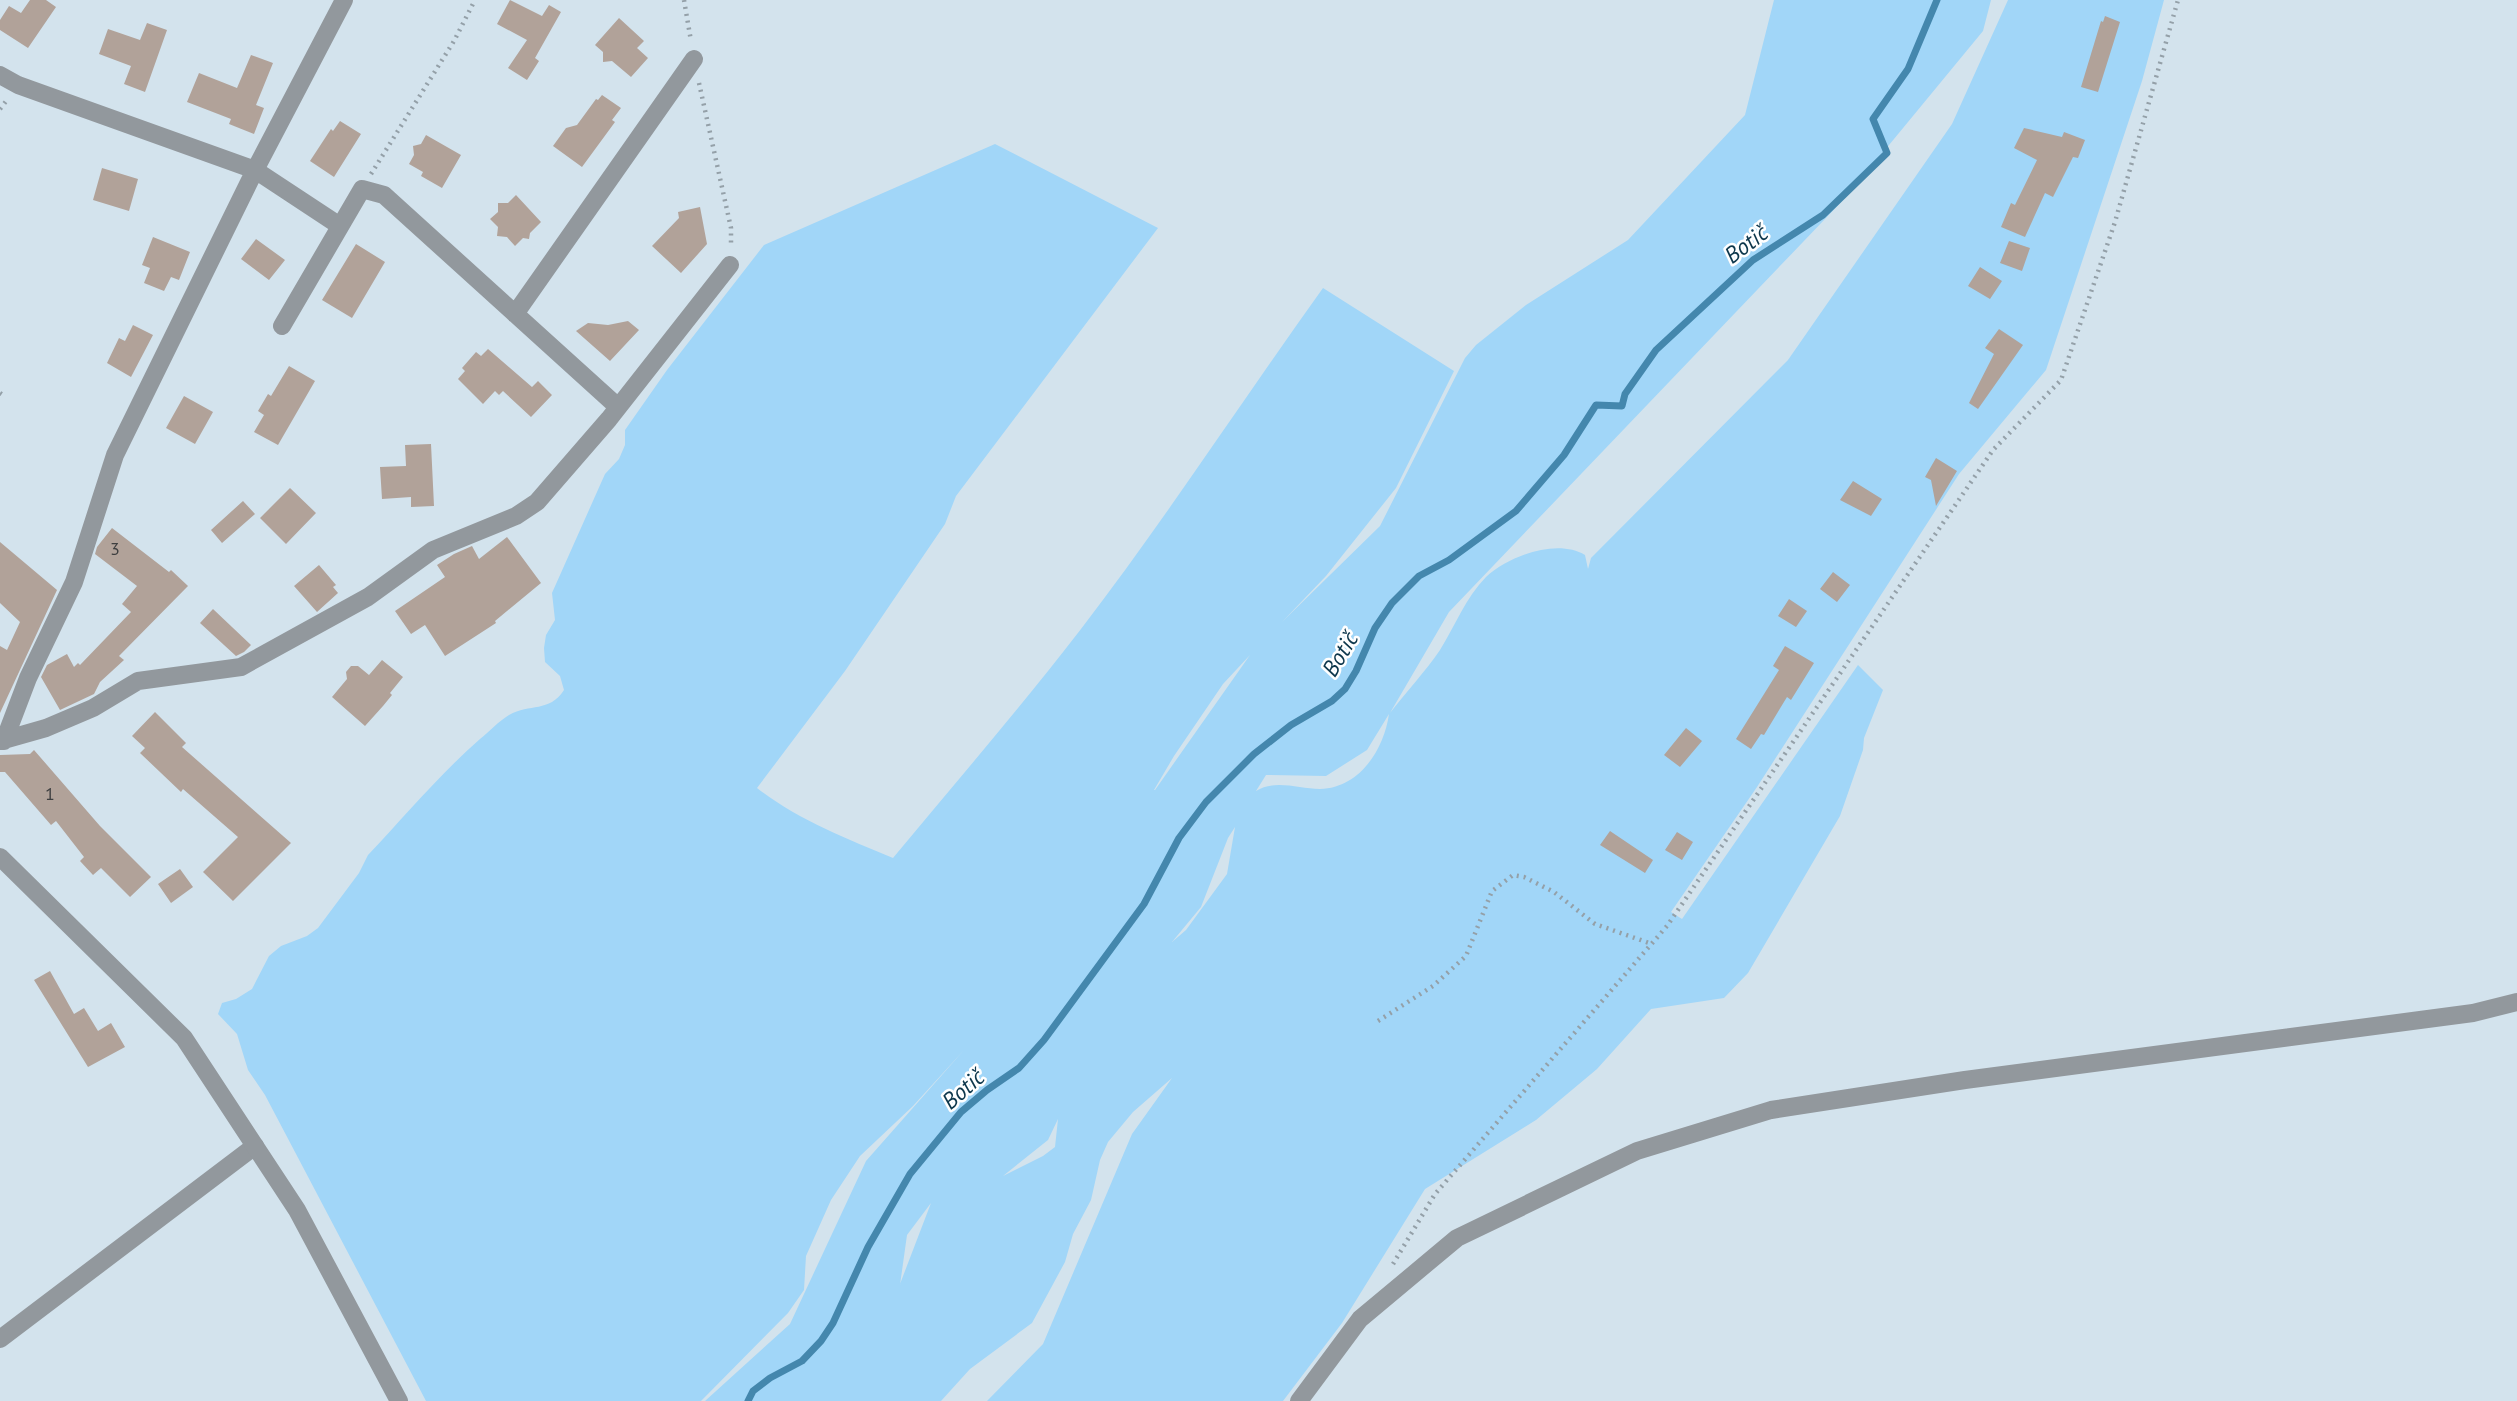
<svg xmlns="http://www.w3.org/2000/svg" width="2517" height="1401" font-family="'PT Sans',sans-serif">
	<rect width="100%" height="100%" fill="#d3e3ed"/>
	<path fill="#a1d6f8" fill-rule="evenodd" d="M1774 0H1991L1983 31 1847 196 1449 612 1390 713C1406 692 1425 672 1440 650 1455 626 1466 597 1486 577 1509 556 1557 538 1585 555L1588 569 1591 558 1788 360 1952 124 2008 0H2164L2142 81 2046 370 1959 474 1757 787 1671 912 1682 919 1858 665 1883 690 1864 738 1863 750 1840 816 1748 973 1724 998 1651 1009 1597 1069 1536 1120 1425 1189 1342 1323 1283 1401H987L1043 1344 1132 1134 1172 1078 1133 1112 1108 1142 1100 1160 1091 1200 1073 1234 1065 1262 1032 1323 970 1369 941 1401H705L790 1324 866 1161 964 1050 913 1106 860 1156 831 1200 806 1256 804 1290 788 1313 701 1401H426L265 1095 248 1070 237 1034 218 1014 222 1003 236 999 252 989 269 956 281 946 307 936 318 928 359 873 368 855C405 816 440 774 480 739 490 731 499 721 509 715 530 703 549 713 564 690L560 676 545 662 544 648 546 635 555 620 552 593 605 474 619 459 625 445V430L667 370 764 245 995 144 1158 228 956 496 945 524 845 671 757 788C796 819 847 839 893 858 956 782 1021 707 1081 629 1166 518 1242 401 1323 288L1454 371 1396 488 1326 576 1282 622 1380 526 1465 358 1476 345 1526 305 1628 240 1745 115ZM1250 655 1155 790H1154L1174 756 1223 684ZM1389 714C1384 749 1360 788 1320 789 1299 789 1275 779 1256 791L1266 775 1326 776 1367 750ZM1235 827 1227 874 1186 930 1172 942 1201 907 1228 838ZM1058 1119 1055 1147 1043 1156 1003 1176 1048 1140ZM931 1203 900 1284V1285L907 1235Z"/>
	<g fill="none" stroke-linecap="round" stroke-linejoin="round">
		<path stroke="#4487ad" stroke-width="7" d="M748 1401 753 1391 770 1378 802 1361 821 1341 833 1323 868 1247 910 1174 961 1112 987 1090 1019 1068 1044 1040 1144 904 1179 838 1206 802 1254 754 1291 725 1332 701 1345 689 1356 671 1375 628 1392 603 1419 576 1449 560 1516 511 1564 455 1596 405 1622 406 1625 394 1656 350 1753 260 1823 215 1887 153 1873 119 1908 69 1937 0"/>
	</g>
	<path fill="#b1a299" d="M30 0H46L56 7 28 48 0 30V20L9 6 21 13Z
		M510 0 542 16 549 5 561 12 535 58 539 61 527 80 508 68 527 40 497 24Z
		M2105 16 2120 22 2098 92 2081 87 2101 21 2103 22Z
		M619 18 644 41 637 48 648 58 631 77 612 61 603 62V52L595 45Z
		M147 23 167 30 145 92 124 84 131 66 99 54 108 29 140 40Z
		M251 55 273 63 256 105 264 108 254 134 229 124 231 119 187 102 199 73 237 88Z
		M602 95 621 108 612 120 615 122 582 167 553 146 566 128 577 125 596 99 598 100Z
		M340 121 361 134 334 177 310 161 331 129 333 131Z
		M2024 128 2062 137 2064 132 2085 140 2078 158 2073 157 2053 197 2045 193 2025 237 2001 227 2011 203 2015 205 2037 160 2014 148Z
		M426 135 461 155 442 188 421 176 423 172 409 164 414 155 413 146 421 144Z
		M102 168 138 179 129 211 93 200Z
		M516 195 541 222 530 233 529 239 523 238 515 246 507 237 497 236 498 227 490 219 498 212V203H508Z
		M700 207 707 244 681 273 652 246 679 218 678 212Z
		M153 237 190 252 179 280 171 277 164 291 144 283 150 268 142 265Z
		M256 239 285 260 269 280 241 259Z
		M2009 241 2030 248 2022 271 2000 263Z
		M356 244 385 262 352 318 322 300Z
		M1980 267 2002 281 1990 299 1968 286Z
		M628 321 639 330 610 361 576 331 588 323 608 325Z
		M133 325 153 335 131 377 107 363 119 338 125 341Z
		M1999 329 2023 345 1978 409 1969 403 1994 354 1985 348Z
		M488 349 532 387 538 381 552 395 531 417 503 391 499 395 495 391 483 404 458 379 465 371 462 368 476 352 481 356Z
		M289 366 315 381 278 445 254 432 264 415 258 411 268 394 271 396Z
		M184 396 213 412 195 444 166 428Z
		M431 444 434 506 411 507V497L382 499 380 467 406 466 405 445Z
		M1936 458 1957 471 1936 506 1931 480 1925 477Z
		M1853 481 1882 499 1871 516 1840 500Z
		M290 488 316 513 286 544 260 518Z
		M243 501 255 514 222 543 211 530Z
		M112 528 169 572 171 570 188 586 119 656 124 660 100 682 94 694 60 710 41 677 47 665 67 654 74 667 78 663 80 665 131 612 122 604 137 586 95 554 97 547Z
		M507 537 541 583 495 621 496 623 445 656 425 625 411 634 395 611 445 577 437 565 454 554 472 546 479 559Z
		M0 542 57 590 0 713V646L7 650 20 622 0 603Z
		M319 565 336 585 333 587 338 593 317 612 294 586Z
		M1833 572 1850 585 1837 602 1820 589Z
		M1789 599 1807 611 1796 627 1778 616Z
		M213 609 251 645 244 652 236 656 200 623Z
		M1785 646 1814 663 1791 700 1787 697 1764 735 1761 734 1751 749 1736 739 1779 670 1773 666Z
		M382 660 403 677 390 693 392 695 383 706 365 726 332 697 347 679 346 672 351 666H358L369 675Z
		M155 712 186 743 182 747 291 843 233 901 203 872 238 837 183 789 181 792 140 753 145 748 132 736Z
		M1686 728 1702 741 1680 767 1664 755Z
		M34 750 100 826 151 877 130 897 101 868 93 875 80 861 84 857 56 821 51 825 5 772H0V755L30 754Z
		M1610 831 1653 860 1645 873 1600 845Z
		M1677 832 1693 842 1682 860 1665 850Z
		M180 869 193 887 171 903 158 884Z
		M50 971 74 1014 84 1008 98 1031 111 1023 125 1047 88 1067 34 980Z"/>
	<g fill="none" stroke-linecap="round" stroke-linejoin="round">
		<path stroke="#94a0a8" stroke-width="4.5" stroke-dasharray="2 5" stroke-linecap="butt" d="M684 0 691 41
			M699 83 731 228V246
			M0 109 7 100
			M371 174 454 41 475 0
			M0 393 3 395
			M1378 1021 1433 986 1466 956 1492 891 1513 875 1524 877 1554 892 1595 924 1652 944
			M1393 1264 1435 1194 1667 926 1993 450 2061 380 2115 222 2178 0"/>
		<path stroke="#92989d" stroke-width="18" d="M0 75 18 85 255 170 340 226
			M515 314 694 59
			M282 326 362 189 384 195 618 407
			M0 741 46 728 93 708 138 681 241 667 368 597 433 550 516 516 537 502 609 419 730 265
			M4 741 28 678 74 582 115 455 255 170 344 0
			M0 1339 255 1146"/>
		<path stroke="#92989d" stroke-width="18" d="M0 857 184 1038 297 1210 399 1401
			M1299 1401 1360 1319 1457 1238 1637 1151 1771 1110 1965 1080 2473 1013 2517 1002"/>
	</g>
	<g text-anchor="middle" stroke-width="5" stroke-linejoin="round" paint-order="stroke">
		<g font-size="18" fill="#3e3f40">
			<text x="115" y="555">3</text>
			<text x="50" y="800">1</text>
		</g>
		<g font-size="23" font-style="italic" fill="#0d374c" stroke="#fff">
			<text transform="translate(1746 244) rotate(-37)" y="8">Botič</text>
			<text transform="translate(1340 654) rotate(-59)" y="8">Botič</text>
			<text transform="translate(963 1089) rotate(-41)" y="8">Botič</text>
		</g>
	</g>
</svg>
